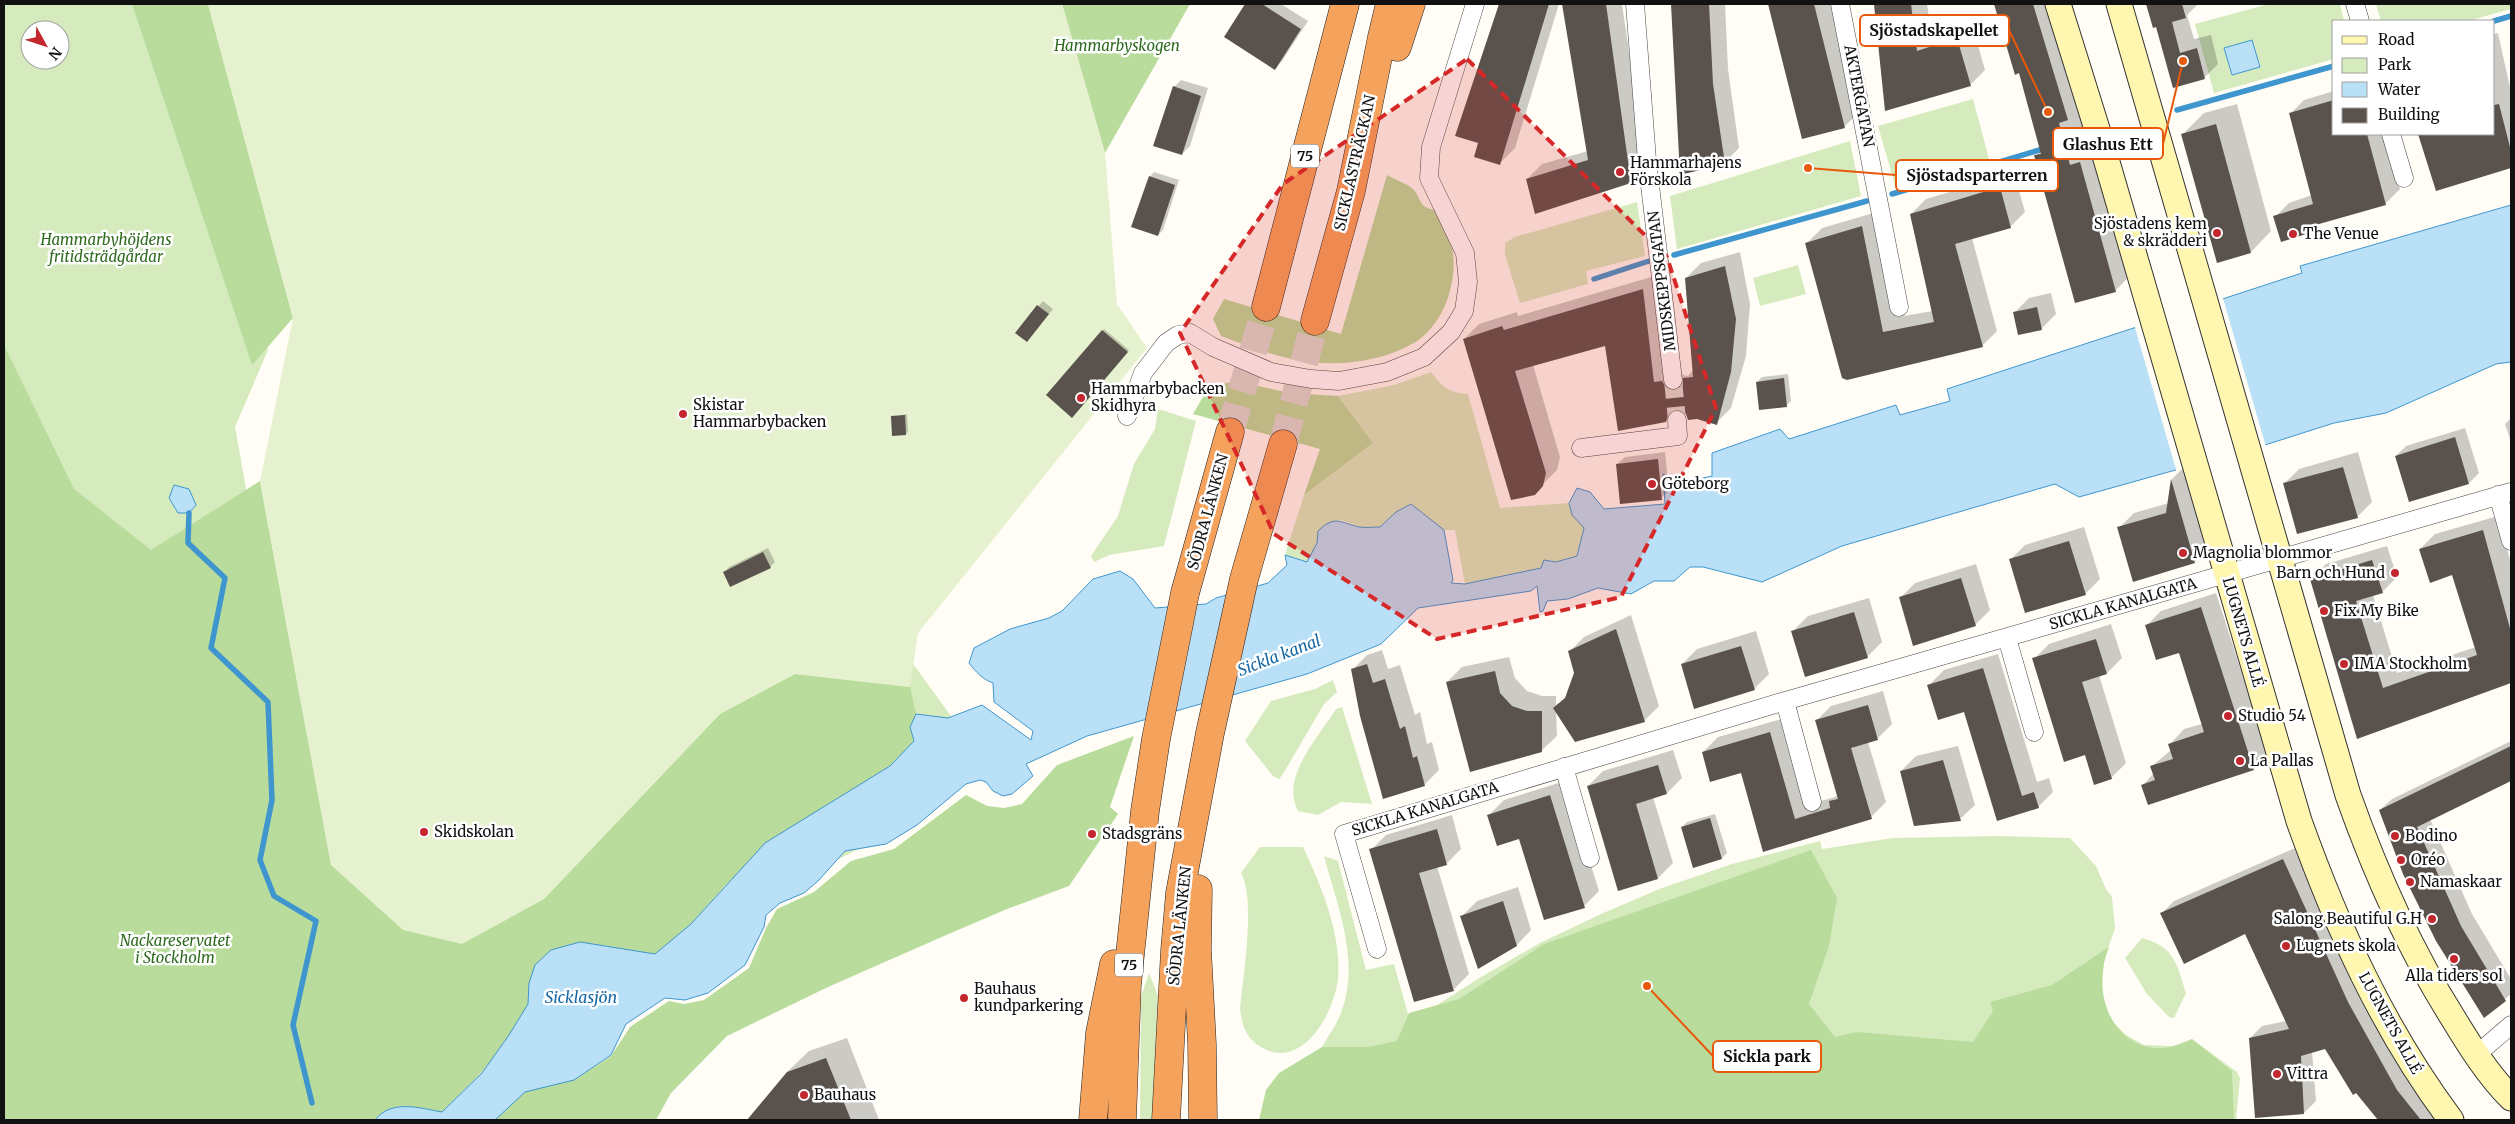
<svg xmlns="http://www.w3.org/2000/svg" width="2515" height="1124" font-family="Merriweather,serif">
	<rect width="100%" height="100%" fill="#fffdf5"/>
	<path fill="#d5ebbd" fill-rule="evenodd" d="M4 4H154L268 350 235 427 288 724 908 657 961 730 916 820 825 866 495 1120H4ZM30 30H60V60H30Z
		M2269 4H2340L2344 21H2334V59L2214 93 2195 24Z
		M2376 4H2511V9L2468 21H2381Z
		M1973 99 1989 159 1895 185 1878 126Z
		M1850 141 1861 196 1677 249 1670 196Z
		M1637 202 1645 256 1586 271 1588 284 1520 303 1505 255V243L1515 237Z
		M1798 265 1806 294 1760 306 1753 278Z
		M1431 372C1444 388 1447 392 1468 394L1500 508 1569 503 1572 515 1584 528 1577 556 1556 562 1545 560 1542 568 1465 584 1455 530H1444L1411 504 1396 512 1380 527H1361L1341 520 1318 531 1317 543 1307 562 1285 555 1304 495 1373 443 1338 396 1394 385Z
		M1158 409 1196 421 1164 546 1109 555 1094 562 1091 556 1118 516 1134 464 1155 429Z
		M1333 680 1337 692 1324 704 1283 774 1279 779 1273 776 1245 741 1271 701 1315 689Z
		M1342 707 1372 804 1341 802 1318 815 1298 811C1280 777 1318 738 1336 709Z
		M1998 836 2070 838 2096 866 2106 889 2112 897 2115 928 2104 960 2102 988 2103 1000 2111 1020 2126 1035 2144 1045 2173 1046 2192 1039 2237 1072 2240 1078 2236 1120H1263L1368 1048 1322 1047C1328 1036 1338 1023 1342 1010 1360 959 1337 905 1324 856L1338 861 1366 970 1394 964 1408 1014H1423L1481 977 1540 943 1601 914 1662 888 1732 864 1820 841 1822 849 1893 838Z
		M1260 847H1303C1321 885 1342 935 1338 978 1335 1012 1302 1072 1261 1047 1246 1039 1242 1025 1240 1009 1243 977 1256 899 1241 873Z
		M2142 938C2175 947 2176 963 2186 993L2174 1018 2169 1017 2147 994 2125 958Z
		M1149 973 1158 996 1156 1120H1140L1141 997Z"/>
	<path fill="#b9dc9c" d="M132 4H208L293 318 252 365Z
		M1062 4H1190L1105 153Z
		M1387 175C1394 179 1405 183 1412 188 1423 199 1417 208 1437 210 1442 224 1450 239 1453 253 1457 284 1443 326 1414 343 1384 360 1346 366 1312 362 1280 359 1251 347 1221 336L1213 319 1224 299 1341 334Z
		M4 345 74 489 151 550 260 481 331 865 544 899 720 714 795 674 910 687 916 714 910 727 914 741 890 766 841 797 726 884 691 924 655 954 580 942 529 983C528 990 530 1000 527 1006 509 1047 473 1081 442 1112 419 1108 391 1099 375 1120H4Z
		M1235 381 1290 393 1338 396 1373 443 1304 495 1320 449 1193 414 1208 388Z
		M1134 736 1110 807 1118 814 1069 886 1007 909 944 936 828 987 727 1036 671 1093 656 1120H495L525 1091 574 1080 611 1056 630 1027 669 1001 684 1004 704 1000 749 968 766 928 777 909 814 892 851 861 894 849 966 795 987 806 1004 808 1022 804 1057 765Z
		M1811 850 1837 898 1829 946 1809 1004 1835 1037 1857 1032 1973 1042 1993 1011 1990 1002 2052 985 2109 947C2085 1005 2128 1073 2192 1039L2232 1071 2234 1120H1259L1266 1090 1279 1073 1322 1047H1368L1397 1041 1409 1013 1459 999 1544 944Z"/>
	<path fill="#e6f2cf" d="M208 4H1062L1105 153 1117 304 1147 348 918 633 910 687 795 674 720 714 544 899 462 944 403 930 331 865 260 481 293 318Z"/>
	<path fill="#b9e0f7" stroke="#3f96cf" d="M2252 40 2260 67 2232 75 2224 48Z
		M2511 205V362L2496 364 2386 413 2334 423 2265 445 2079 497 2055 484 1842 546 1762 582 1703 567H1690L1674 581H1654L1631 594 1598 588 1568 599 1547 601 1543 611 1540 612 1537 586 1531 591 1418 608 1381 644 1307 674 1087 736 1026 764 1033 776 1012 794 1003 796 993 791 986 782 980 780 966 784 917 825 886 844 845 851 819 880 804 893 780 903 766 915 764 927 745 965 708 993 685 1000 665 998 626 1024 611 1055 574 1080 525 1092 495 1120H375C391 1099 420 1108 442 1112L482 1073 509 1035 528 1004 529 983 535 965 551 950 580 942 655 954 691 924 765 843 890 766 914 741 910 727 916 714 948 718 982 705 1031 740 1033 731 994 702 993 683C982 679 976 672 969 663L974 648 1010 629 1049 618 1062 611 1093 579 1120 571 1133 579 1155 608 1206 604 1216 598 1268 583 1287 565 1285 555 1307 562 1317 543 1318 531C1335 515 1339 522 1359 527 1365 528 1373 527 1380 527L1396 512 1411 504 1444 530 1453 580 1451 583 1465 584 1541 568 1544 560 1556 562 1577 556 1584 528 1572 515 1569 503 1577 488 1590 492 1604 509 1665 504 1663 474 1681 483 1712 476V453L1780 429 1789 439 1896 405 1900 415 1950 401 1947 389 2302 273 2300 266Z
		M174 485 189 489 196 505 189 513H178L169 498Z"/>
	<path fill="#fffdf5" d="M2222 295 2266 447 2177 473 2134 324Z"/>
	<path fill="#0003" d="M1247 4H1281L1308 21 1282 61 1275 68 1226 36Z
		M1500 4H1559L1515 148 1500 163 1480 142 1457 136Z
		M1563 4H1622L1646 167 1631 182 1527 179 1542 164 1588 151Z
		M1672 4H1725L1728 69 1739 148 1724 163 1681 173Z
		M1769 4H1832L1859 112 1844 127 1803 138Z
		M1874 4H1927L1932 37 1972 24 1985 70 1970 85 1887 110Z
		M1996 4H2058L2135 271 2115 291 2036 156 2041 150 2020 72 2016 73Z
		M2147 4H2198L2187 15 2194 39 2211 35 2218 64 2204 78 2173 87 2157 25 2154 26Z
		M2498 33 2511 92V167L2437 189 2419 134H2494V34Z
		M1181 80 1208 88 1190 146 1182 154 1174 87Z
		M2334 91V134H2384L2400 189 2386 203 2316 223 2306 233 2275 217 2289 203 2312 195 2290 114 2304 100Z
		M2237 104 2271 231 2251 252 2183 134 2204 113Z
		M1154 172 1179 180 1163 230 1158 235 1150 177Z
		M2014 173 2025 212 2010 227 1972 238 1997 331 1982 346 1847 378 1807 243 1822 228 1877 212 1897 317 1933 311 1911 214 1926 199Z
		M1740 252 1750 304 1746 356 1731 408 1716 423 1678 409 1666 421 1606 345 1533 365 1560 457 1557 470 1534 493 1464 339 1479 324 1517 312 1518 316 1658 275 1678 366 1683 375 1688 376 1694 369 1686 278 1701 263Z
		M2051 293 2056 314 2041 329 2014 313 2029 298Z
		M1043 301 1053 309 1032 335 1017 332Z
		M1104 329 1129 350 1072 416 1047 395Z
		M1788 374 1791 401 1786 406 1757 382 1762 377Z
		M907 414 908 432 906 434 892 417Z
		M2511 418V442L2505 424Z
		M2465 428 2479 473 2469 483 2410 501 2396 456 2406 446Z
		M1665 452 1669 491 1661 498 1617 464 1625 457Z
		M2358 452 2372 502 2357 517 2284 484 2299 469Z
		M2186 465 2209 547 2194 562 2119 528 2134 513 2169 503 2172 479Z
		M2498 516 2511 563V681L2358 737 2311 579 2326 564 2387 546 2397 577 2382 592 2373 595 2397 673 2476 647 2453 574 2420 549 2435 534Z
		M2084 527 2100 579 2085 594 2010 560 2025 545Z
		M768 548 775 562 770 567 725 572 729 567Z
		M1976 564 1990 610 1975 625 1900 598 1915 583Z
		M2216 593 2268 754 2253 769 2143 785 2154 773 2152 766 2171 750 2170 744 2184 729 2202 724 2179 651 2146 626 2161 611Z
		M1869 598 1882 642 1867 657 1793 631 1808 616Z
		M1631 615 1659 706 1644 721 1556 711 1557 736 1541 751 1447 682 1462 667 1509 657 1515 678 1527 691 1542 696H1556V707L1566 697 1576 673 1569 652 1584 637Z
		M2111 624 2122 658 2107 673 2099 675 2126 763 2111 778 2086 754 2034 659 2049 644Z
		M1756 631 1769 674 1754 689 1682 664 1697 649Z
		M1382 650 1388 669 1400 665 1415 715 1420 712 1427 744 1432 742 1439 770 1424 785 1352 670 1367 655Z
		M1998 654 2037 782 2049 778 2053 792 2038 807 1997 819 1965 711 1929 685 1944 670Z
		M1883 691 1892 724 1877 739 1868 742 1886 802 1871 817 1764 850 1741 771 1703 752 1718 737 1785 718 1810 804 1835 797 1838 794 1816 721 1831 706Z
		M2511 741V780L2430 819 2472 914 2511 979V994L2484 1017 2380 810 2392 799Z
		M1958 746 1975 805 1960 819 1901 771 1916 756Z
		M1673 750 1682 778 1667 793 1653 797 1673 863 1658 878 1619 889 1588 786 1603 771Z
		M1565 781 1599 891 1584 906 1520 837 1489 815 1504 800Z
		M1715 814 1727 853 1722 858 1682 827 1687 822Z
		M1452 815 1461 849 1446 864 1437 866 1469 974 1454 989 1371 850 1386 835Z
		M2295 848 2359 990 2442 1120H2380L2325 1048 2312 1052 2316 1101 2304 1113 2250 1038 2262 1026 2286 1021 2245 933 2162 913 2174 901Z
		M1518 887 1531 930 1516 946 1462 916 1477 901Z
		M847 1038 879 1120H748L787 1072 809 1051Z"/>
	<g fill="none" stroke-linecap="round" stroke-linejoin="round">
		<path stroke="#3f96cf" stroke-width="5.5" d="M2494 21 2511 16
			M2177 110 2334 66
			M1892 194 2046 148
			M1674 255 1867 201
			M1594 279 1649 261
			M189 513 188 543 225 578 211 648 268 702 272 800 260 860 274 896 316 921 293 1025 312 1103"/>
	</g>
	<path fill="#5a524d" d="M1245 4H1262L1301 29 1275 70 1224 37Z
		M1499 4H1549L1500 165 1474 157 1478 143 1455 136Z
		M1562 4H1606L1631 183 1535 214 1526 179 1588 160Z
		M1671 4H1709L1713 84 1725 164 1680 175Z
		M1768 4H1814L1845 128 1802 139Z
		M1874 4H1911L1917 51 1957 38 1971 86 1885 111Z
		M1994 4H2033L2068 120 2059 123 2070 165 2080 162 2116 292 2075 303 2034 155 2041 154 2019 73 2015 75Z
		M2146 4H2182L2186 18 2172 22 2180 53 2197 48 2205 79 2173 88 2156 27 2153 28Z
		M1173 86 1201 96 1182 155 1153 146Z
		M2334 100V134H2367L2386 205 2305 228 2306 234 2281 242 2273 216 2313 204 2289 113Z
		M2499 104 2511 151V168L2436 191 2418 134H2494V105Z
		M2216 124 2251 253 2217 263 2181 134Z
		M1149 176 1175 185 1158 236 1131 227Z
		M2000 187 2011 228 1955 244 1983 347 1847 380 1842 378 1805 243 1862 226 1883 332 1934 322 1910 214Z
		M1725 266 1736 319 1731 372 1717 425 1697 419 1688 420 1686 414 1677 409 1668 415 1666 422 1618 431 1605 346 1515 371 1546 473 1543 486 1535 495 1511 500 1463 339 1502 326 1504 330 1643 289 1654 382 1662 381 1668 390H1675L1683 385V378L1693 377 1685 278Z
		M1037 305 1049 314 1027 342 1015 333Z
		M2037 307 2042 330 2018 335 2013 312Z
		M1102 330 1128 352 1072 418 1046 395Z
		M1784 378 1787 407 1759 410 1756 382Z
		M905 415 906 435 892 436 891 416Z
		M2455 437 2469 484 2409 502 2395 456Z
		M1658 459 1662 500 1620 504 1616 464Z
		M2343 467 2358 518 2297 534 2283 483Z
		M2171 479 2195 563 2133 582 2117 527 2166 513Z
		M2483 530 2511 632V683L2357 739 2310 579 2372 560 2383 593 2356 601 2383 688 2477 655 2452 575 2430 583 2419 549Z
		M2069 541 2086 595 2025 613 2009 559Z
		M763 552 771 568 730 587 723 572Z
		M1961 578 1976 626 1913 646 1899 597Z
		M2201 607 2254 770 2148 805 2141 785 2155 780 2150 766 2173 759 2168 744 2204 732 2179 653 2156 660 2145 625Z
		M1854 612 1868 658 1805 677 1791 631Z
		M1616 629 1645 722 1575 742 1553 708 1565 698 1574 673 1568 651Z
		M2096 639 2107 674 2082 682 2112 779 2094 785 2085 755 2064 762 2032 658Z
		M1741 646 1755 690 1694 709 1681 664Z
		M1367 664 1373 683 1385 679 1400 729 1405 726 1413 758 1417 756 1425 786 1383 799 1360 716 1351 669Z
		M1983 668 2022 796 2034 792 2039 808 1997 821 1964 712 1938 720 1927 685Z
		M1495 671 1500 693 1512 706 1527 711H1542V752L1470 772 1446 682Z
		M1868 705 1878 740 1851 748 1872 819 1763 852 1741 773 1710 782 1702 752 1770 732 1795 819 1830 808 1829 801 1838 799 1815 720Z
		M2511 746V781L2417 827 2461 926 2506 1001 2484 1018 2436 941 2403 874 2379 810Z
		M1943 760 1961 821 1914 826 1900 771Z
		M1658 765 1667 794 1636 804 1658 879 1618 891 1587 786Z
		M1550 795 1585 908 1544 920 1519 839 1497 846 1487 815Z
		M1710 818 1722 859 1693 868 1681 827Z
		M1437 829 1447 865 1419 873 1454 991 1414 1002 1369 849Z
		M2283 859 2348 1002 2397 1090 2421 1120H2378L2356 1093 2353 1095 2325 1049 2301 1056 2304 1114 2255 1118 2249 1038 2289 1029 2245 934 2184 964 2160 913Z
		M1503 901 1517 946 1478 969 1460 916Z
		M826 1058 851 1120H747L787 1072Z"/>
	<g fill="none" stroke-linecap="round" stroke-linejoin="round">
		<path stroke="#dbdad3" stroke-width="18" stroke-dasharray="18 9" stroke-linecap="butt" d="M1673 380 1677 420"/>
		<path stroke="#dbdad3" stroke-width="28" stroke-dasharray="28 14" stroke-linecap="butt" d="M1230 432 1266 307
			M1283 444 1315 321"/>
		<defs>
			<path id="street" d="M1635 4 1647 160 1673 380
				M1840 4 1899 307
				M2355 4 2360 21
				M2391 134 2404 178
				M1127 416 1143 373 1166 343 1178 335 1190 333 1213 347 1271 372 1311 379 1339 381 1387 372 1424 357 1451 332 1464 311 1468 282 1465 253 1429 178 1431 147 1475 4
				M1581 448 1678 436 1677 420
				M2498 495 2511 541
				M2007 638 2034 732
				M1785 701 1812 802
				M1564 767 1590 858
				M1377 949 1344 834 1785 701 2511 492
				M2476 1055 2511 1025"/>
			<path id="secondary" d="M2058 4 2102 145 2299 821C2337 927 2383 1029 2451 1120
				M2119 4 2348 795C2376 874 2408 947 2453 1018 2470 1046 2488 1075 2511 1098"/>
			<path id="highway" d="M1397 47 1411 4
				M1266 307 1345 4
				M1315 321 1351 191 1382 37 1390 4
				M1198 889 1197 949 1202 1044 1203 1120
				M1093 1120 1100 1033 1114 964
				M1122 1120 1127 984 1145 811 1156 739 1185 593 1230 432
				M1166 1120 1175 950 1180 893 1210 733 1244 579 1283 444"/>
		</defs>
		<use href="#street" stroke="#444" stroke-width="19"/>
		<use href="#secondary" stroke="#333" stroke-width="27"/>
		<use href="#highway" stroke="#222" stroke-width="29"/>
		<use href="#street" stroke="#fff" stroke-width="18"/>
		<use href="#secondary" stroke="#fff6b0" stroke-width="25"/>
		<use href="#highway" stroke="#f5a25d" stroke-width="28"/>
	</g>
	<path fill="#d62828" fill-opacity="0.2" stroke="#d62828" stroke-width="4" stroke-dasharray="10 6" stroke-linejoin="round" d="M1467 59 1667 257 1716 408 1621 597 1437 639 1274 534 1180 333 1283 184Z"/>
	<g fill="#c4262e" stroke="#fff" stroke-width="2">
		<circle cx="1620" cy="172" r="5"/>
		<circle cx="2217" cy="233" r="5"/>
		<circle cx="2293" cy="234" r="5"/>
		<circle cx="1081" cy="398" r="5"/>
		<circle cx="683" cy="414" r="5"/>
		<circle cx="1652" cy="484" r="5"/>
		<circle cx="2183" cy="553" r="5"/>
		<circle cx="2395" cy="573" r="5"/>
		<circle cx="2324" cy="611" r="5"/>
		<circle cx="2344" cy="664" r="5"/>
		<circle cx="2228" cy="716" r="5"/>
		<circle cx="2240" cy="761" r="5"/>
		<circle cx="424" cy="832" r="5"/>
		<circle cx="1092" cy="834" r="5"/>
		<circle cx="2395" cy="836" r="5"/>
		<circle cx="2401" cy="860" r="5"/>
		<circle cx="2410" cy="882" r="5"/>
		<circle cx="2432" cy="919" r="5"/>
		<circle cx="2286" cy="946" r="5"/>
		<circle cx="2454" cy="959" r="5"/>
		<circle cx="964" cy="998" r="5"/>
		<circle cx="2277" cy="1074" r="5"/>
		<circle cx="804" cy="1095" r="5"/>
	</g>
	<g text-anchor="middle" stroke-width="5" stroke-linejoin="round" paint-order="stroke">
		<g fill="#fff" stroke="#585858" stroke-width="1">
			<rect x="1291" y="144.5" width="28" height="23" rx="4"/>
			<rect x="1115" y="953.5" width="28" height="23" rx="4"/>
		</g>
		<g font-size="14" font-weight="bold" fill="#111">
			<text x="1305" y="161">75</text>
			<text x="1129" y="970">75</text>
		</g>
		<g font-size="15" font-style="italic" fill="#2f6b1f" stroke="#fff">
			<text x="1117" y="51">Hammarbyskogen</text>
			<text x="106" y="245">Hammarbyhöjdens<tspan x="106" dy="17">fritidsträdgårdar</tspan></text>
			<text x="175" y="946">Nackareservatet<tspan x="175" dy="17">i Stockholm</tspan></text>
		</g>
		<g font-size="15" fill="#111" stroke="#fff">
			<text transform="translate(1859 96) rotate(79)" y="5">AKTERGATAN</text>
			<text transform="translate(1355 163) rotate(-77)" y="5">SICKLASTRÄCKAN</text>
			<text transform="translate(1662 281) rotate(-97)" y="5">MIDSKEPPSGATAN</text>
			<text transform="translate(1208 512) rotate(-75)" y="5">SÖDRA LÄNKEN</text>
			<text transform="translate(2123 604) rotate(-16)" y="5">SICKLA KANALGATA</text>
			<text transform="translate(2243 632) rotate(74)" y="5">LUGNETS ALLÉ</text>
			<text transform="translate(1425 809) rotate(-17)" y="5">SICKLA KANALGATA</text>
			<text transform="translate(1180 926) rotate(-84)" y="5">SÖDRA LÄNKEN</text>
			<text transform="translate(2390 1023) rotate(61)" y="5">LUGNETS ALLÉ</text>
		</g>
		<g font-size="15" fill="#111" stroke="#fff" text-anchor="start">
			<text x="1630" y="168">Hammarhajens<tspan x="1630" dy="17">Förskola</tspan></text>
			<text x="2207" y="229" text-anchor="end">Sjöstadens kem<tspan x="2207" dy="17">&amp; skrädderi</tspan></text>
			<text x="2303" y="239">The Venue</text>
			<text x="1091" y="394">Hammarbybacken<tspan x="1091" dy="17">Skidhyra</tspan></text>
			<text x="693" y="410">Skistar<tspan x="693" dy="17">Hammarbybacken</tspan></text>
			<text x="1662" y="489">Göteborg</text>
			<text x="2193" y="558">Magnolia blommor</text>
			<text x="2385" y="578" text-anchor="end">Barn och Hund</text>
			<text x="2334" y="616">Fix My Bike</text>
			<text x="2354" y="669">IMA Stockholm</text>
			<text x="2238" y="721">Studio 54</text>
			<text x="2250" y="766">La Pallas</text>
			<text x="434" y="837">Skidskolan</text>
			<text x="1102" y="839">Stadsgräns</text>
			<text x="2405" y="841">Bodino</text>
			<text x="2411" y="865">Oréo</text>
			<text x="2420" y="887">Namaskaar</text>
			<text x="2422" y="924" text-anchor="end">Salong Beautiful G.H</text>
			<text x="2296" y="951">Lugnets skola</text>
			<text x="2454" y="981" text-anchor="middle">Alla tiders sol</text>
			<text x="974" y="994">Bauhaus<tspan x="974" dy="17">kundparkering</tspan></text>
			<text x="2287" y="1079">Vittra</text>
			<text x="814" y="1100">Bauhaus</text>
		</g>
		<g font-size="16" font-style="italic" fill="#1768a6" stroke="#fff">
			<text transform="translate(1279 655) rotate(-21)" y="6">Sickla kanal</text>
			<text x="581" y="1003">Sicklasjön</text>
		</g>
	</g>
	<path fill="none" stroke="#e8590c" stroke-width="2" d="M2048 112L2009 30M2183 61L2163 144M1808 168L1896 175M1647 986L1713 1056"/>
	<g fill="#e8590c" stroke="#fff" stroke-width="2">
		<circle cx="2048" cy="112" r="5"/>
		<circle cx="2183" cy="61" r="5"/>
		<circle cx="1808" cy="168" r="5"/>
		<circle cx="1647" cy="986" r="5"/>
	</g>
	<g fill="#fff" stroke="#e8590c" stroke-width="2">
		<rect x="1860" y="15" width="149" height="31" rx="5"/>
		<rect x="2053" y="128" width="110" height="31" rx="5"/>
		<rect x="1896" y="160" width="162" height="31" rx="5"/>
		<rect x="1713" y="1041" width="108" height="31" rx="5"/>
	</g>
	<g font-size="16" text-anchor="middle" font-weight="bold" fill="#111">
		<text x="1934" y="36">Sjöstadskapellet</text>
		<text x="2108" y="150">Glashus Ett</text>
		<text x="1977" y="181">Sjöstadsparterren</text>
		<text x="1767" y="1062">Sickla park</text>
	</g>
	<rect width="2515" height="1124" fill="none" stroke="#111111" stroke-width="10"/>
	<rect x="2332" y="20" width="162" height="115" fill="#ffffff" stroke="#a0a0a0"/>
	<rect x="2342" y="36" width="25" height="8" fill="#fff6b0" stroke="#a0a0a0"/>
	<text x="2378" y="45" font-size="15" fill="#111111">Road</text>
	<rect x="2342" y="58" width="25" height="15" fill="#d5ebbd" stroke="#a0a0a0"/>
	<text x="2378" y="70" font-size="15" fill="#111111">Park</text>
	<rect x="2342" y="82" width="25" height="15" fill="#b9e0f7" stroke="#a0a0a0"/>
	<text x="2378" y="95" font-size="15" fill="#111111">Water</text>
	<rect x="2342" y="108" width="25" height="15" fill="#5a524d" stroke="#a0a0a0"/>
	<text x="2378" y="120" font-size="15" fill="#111111">Building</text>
	<g transform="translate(45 45) rotate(130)"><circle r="24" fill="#ffffff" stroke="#a0a0a0"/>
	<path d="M0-4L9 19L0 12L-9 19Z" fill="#c4262e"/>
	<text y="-8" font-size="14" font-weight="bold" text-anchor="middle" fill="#111111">N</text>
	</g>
</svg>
